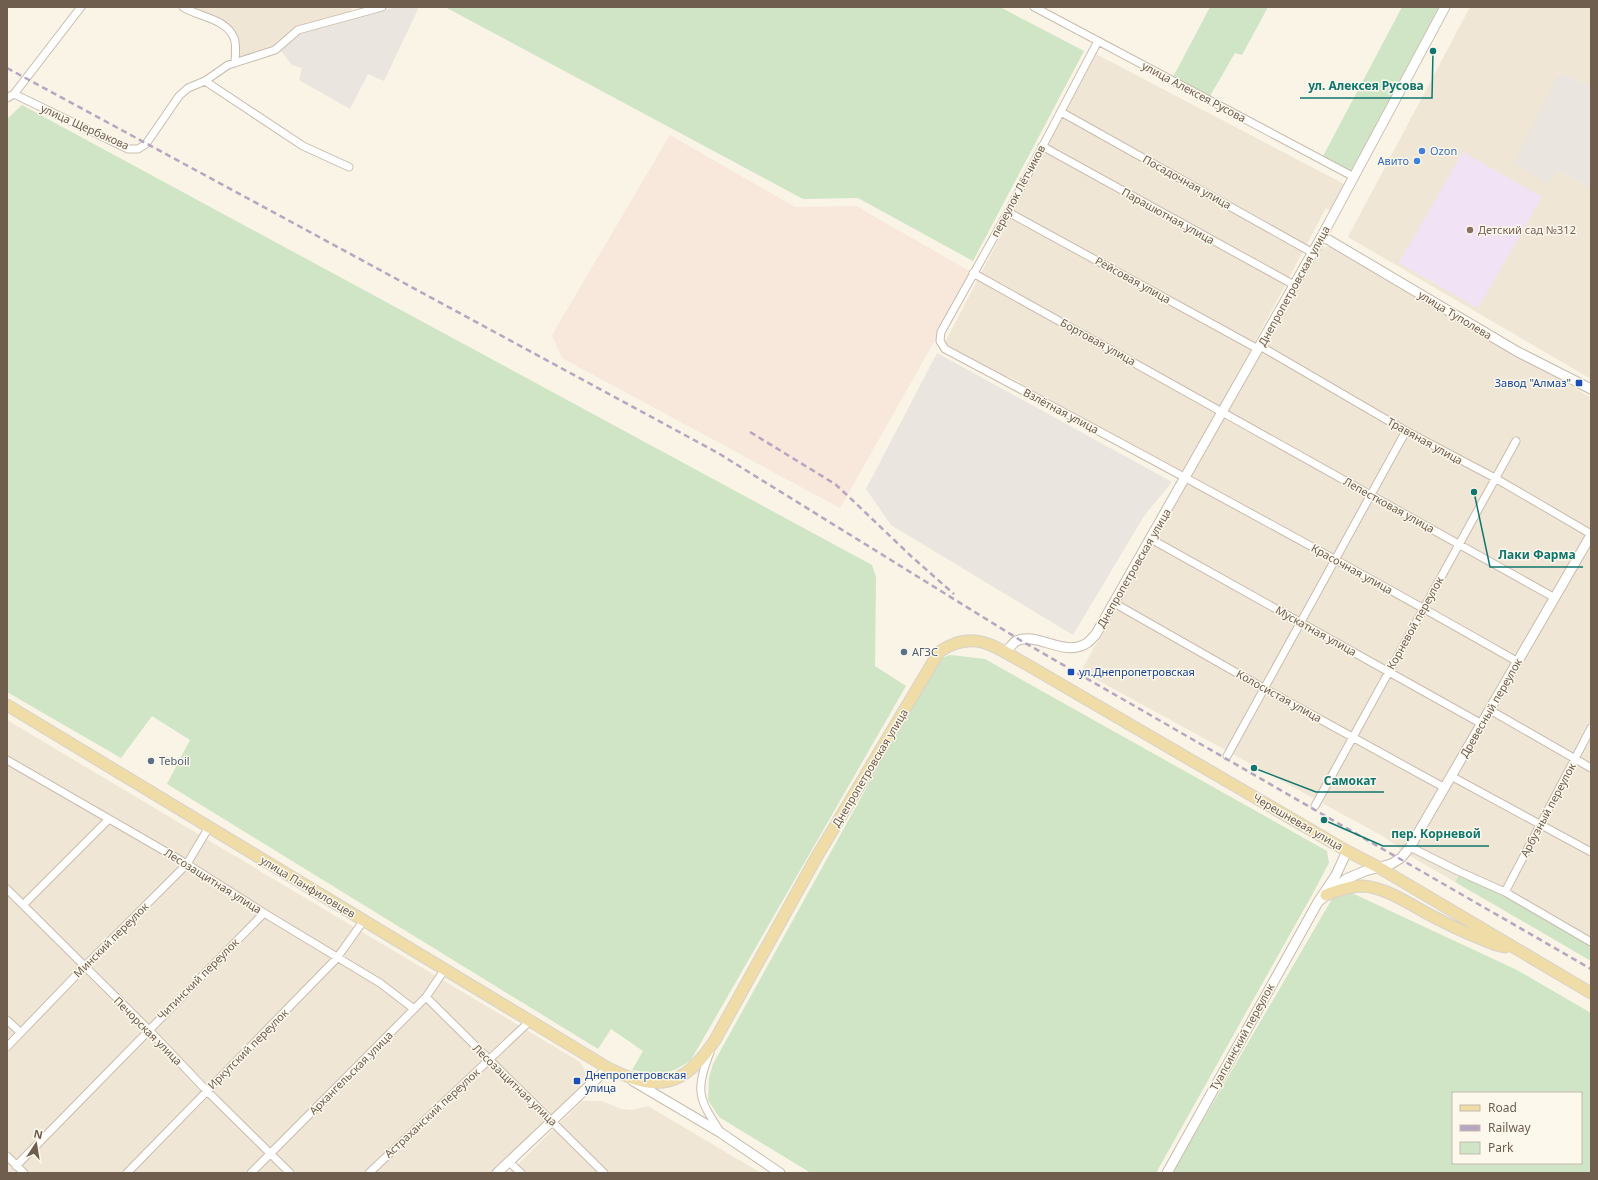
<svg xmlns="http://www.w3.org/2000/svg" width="1598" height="1180" font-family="'Noto Sans',sans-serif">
	<rect width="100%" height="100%" fill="#f9f4e6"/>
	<path fill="#f0e6d5" d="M185 7H352L351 12 301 26 274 47 237 61 236 35Z
		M1470 7H1591V86L1558 73 1557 170 1587 186 1591 190V379L1348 237Z
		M1096 54 1346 185 1330 210 1326 208 1185 474 1019 385V382L1008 376 1005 379 953 351 954 348 944 344Z
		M1322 247H1332L1351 255 1591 398V941L1461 869 1455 882 1405 853 1386 838 1081 671 1291 297Z
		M7 720 580 1062 584 1069 586 1077 582 1085 490 1173H7Z
		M582 1101H602L621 1109 632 1110 648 1106 761 1173H509Z"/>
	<path fill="#f8e7db" d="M670 135 795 207 856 206 973 273 840 508 562 358 552 335Z"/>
	<path fill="#eae5df" d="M397 7H419L384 81 368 74 350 109 299 80 302 68 292 65 281 51 297 35Z
		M1559 73 1591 86V190L1587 186 1557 170 1548 184 1514 163Z
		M937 353 1172 482 1144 516 1073 635 891 525 866 489Z"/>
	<path fill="#f1e3f5" d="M1463 152 1542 197 1478 308 1399 263Z"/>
	<path fill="#cfe5c6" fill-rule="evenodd" d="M445 7H1000L1084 51 973 261 858 198 803 199Z
		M1210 7H1268L1242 55 1235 53 1210 96 1172 79Z
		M1402 7H1439L1350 173 1322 158Z
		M22 105 872 565 876 577 875 666 906 686 691 1060C666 1077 660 1076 632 1070L643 1051 611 1029 598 1049 167 784 190 740 152 716 121 758 7 692V119Z
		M950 655 985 659 1327 851 1329 863 1312 895 1156 1173H811L719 1117 708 1100 709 1078 713 1064 938 659Z
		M1462 869 1591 941V961L1455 882Z
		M1339 887 1517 970 1591 1013V1173H1172ZM1453 1093H1581V1163H1453Z"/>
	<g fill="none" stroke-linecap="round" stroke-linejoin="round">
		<defs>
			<path id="minor" d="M183 7C198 17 226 18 234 38 237 45 235 56 235 63
				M1034 7 1354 177
				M1098 41 1008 212 941 332 940 341 945 349C1137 451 1329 554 1518 662
				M205 81 303 146 349 167
				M14 94 81 7
				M7 98 14 94 128 149H138L146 144 179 96 188 88 205 81 228 65 275 50 298 30 382 7
				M1061 112 1313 253
				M1042 146 1294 285
				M1008 212 1258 349
				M973 273 1555 598
				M1260 346 1406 431 1495 478 1591 534
				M1151 539 1482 724
				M1114 603 1265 689 1445 788
				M1490 710 1591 768
				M1227 756 1406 431
				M7 760 187 864 264 913 380 983 414 1009
				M1451 776 1591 852
				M1315 806 1516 441
				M1410 847 1458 871 1505 892 1591 942
				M7 889 148 1029 207 1091 290 1173
				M1505 892 1591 728
				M23 905 109 819
				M426 997 604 1173
				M7 1020 20 1032
				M7 1047 84 967 187 864 209 827
				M710 1052C695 1092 698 1098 721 1133
				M7 1156 24 1173
				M509 1162 521 1173
				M16 1166 264 913
				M127 1173 337 958 364 920
				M251 1173 426 997 445 969
				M369 1173 531 1020"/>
			<path id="tertiary" d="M1322 236 1518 352 1591 389
				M1005 652C1009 649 1012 644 1016 641 1037 631 1064 658 1087 643 1090 641 1093 637 1096 634L1322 236 1445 7
				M1318 902 1346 879 1365 871 1391 864 1401 858 1410 847 1591 535
				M633 1081 721 1133 780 1173
				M497 1173 608 1068
				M1167 1173 1318 902 1336 875 1347 851"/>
			<path id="primary" d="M7 705 608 1068C659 1093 684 1087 715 1040L816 858 939 652C973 628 995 647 1026 664L1347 851 1378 867 1591 993
				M1326 895C1337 891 1349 886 1362 886 1388 887 1416 909 1440 920 1458 930 1477 937 1496 945L1505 947"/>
		</defs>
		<use href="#minor" stroke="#c9bcae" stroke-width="9"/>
		<use href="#tertiary" stroke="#c9bcae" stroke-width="11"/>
		<use href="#primary" stroke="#d7d2cd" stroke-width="13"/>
		<use href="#minor" stroke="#fff" stroke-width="7"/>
		<use href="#tertiary" stroke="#fff" stroke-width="9"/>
		<use href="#primary" stroke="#efdca7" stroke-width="11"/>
		<path stroke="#b7a6c1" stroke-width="2.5" stroke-dasharray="6 4" stroke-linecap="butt" d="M7 68 718 453 1020 640 1591 969
			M750 432 835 484 847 495 912 557 954 594"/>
	</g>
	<g fill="#3f7fe0" stroke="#fcf8ec" stroke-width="1.5">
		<circle cx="1422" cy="151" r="4"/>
		<circle cx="1417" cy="161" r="4"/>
	</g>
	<circle fill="#8d6e63" stroke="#fcf8ec" stroke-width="1.5" cx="1470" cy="230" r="4"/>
	<g fill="#1a4fb4" stroke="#fcf8ec" stroke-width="1.5">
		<rect x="1575" y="379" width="8" height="8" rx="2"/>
		<rect x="1067" y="668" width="8" height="8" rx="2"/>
		<rect x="573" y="1077" width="8" height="8" rx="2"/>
	</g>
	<g fill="#5c6f8a" stroke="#fcf8ec" stroke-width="1.5">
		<circle cx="904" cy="652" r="4"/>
		<circle cx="151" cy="761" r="4"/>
	</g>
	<g text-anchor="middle" stroke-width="3" stroke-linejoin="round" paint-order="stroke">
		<g font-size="11" fill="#6f5d4e" stroke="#fcf8ec">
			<text transform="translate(1194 92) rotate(28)" y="4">улица Алексея Русова</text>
			<text transform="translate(85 127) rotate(24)" y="4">улица Щербакова</text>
			<text transform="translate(1187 182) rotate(29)" y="4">Посадочная улица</text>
			<text transform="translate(1018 191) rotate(-62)" y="4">переулок Лётчиков</text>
			<text transform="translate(1168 216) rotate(29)" y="4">Парашютная улица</text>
			<text transform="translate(1133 280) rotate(29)" y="4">Рейсовая улица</text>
			<text transform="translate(1294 286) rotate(-61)" y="4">Днепропетровская улица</text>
			<text transform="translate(1455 315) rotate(31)" y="4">улица Туполева</text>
			<text transform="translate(1098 342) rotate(29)" y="4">Бортовая улица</text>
			<text transform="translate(1061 411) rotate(28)" y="4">Взлётная улица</text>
			<text transform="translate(1425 441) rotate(29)" y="4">Травяная улица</text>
			<text transform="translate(1389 505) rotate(29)" y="4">Лепестковая улица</text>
			<text transform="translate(1134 568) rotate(-60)" y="4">Днепропетровская улица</text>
			<text transform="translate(1352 569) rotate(29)" y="4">Красочная улица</text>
			<text transform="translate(1415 623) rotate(-61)" y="4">Корневой переулок</text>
			<text transform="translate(1316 631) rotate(29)" y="4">Мускатная улица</text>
			<text transform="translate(1279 696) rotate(29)" y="4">Колосистая улица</text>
			<text transform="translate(1491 708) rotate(-60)" y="4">Древесный переулок</text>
			<text transform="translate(870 768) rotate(-59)" y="4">Днепропетровская улица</text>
			<text transform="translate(1548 810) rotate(-62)" y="4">Арбузный переулок</text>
			<text transform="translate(1298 822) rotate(30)" y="4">Черешневая улица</text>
			<text transform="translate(213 881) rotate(32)" y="4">Лесозащитная улица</text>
			<text transform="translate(308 887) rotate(31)" y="4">улица Панфиловцев</text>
			<text transform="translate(111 940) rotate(-45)" y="4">Минский переулок</text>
			<text transform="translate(198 979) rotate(-45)" y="4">Читинский переулок</text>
			<text transform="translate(148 1031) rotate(45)" y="4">Печорская улица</text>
			<text transform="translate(1242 1037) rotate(-61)" y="4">Туапсинский переулок</text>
			<text transform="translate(248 1049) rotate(-45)" y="4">Иркутский переулок</text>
			<text transform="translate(351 1073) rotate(-45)" y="4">Архангельская улица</text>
			<text transform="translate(515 1085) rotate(44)" y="4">Лесозащитная улица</text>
			<text transform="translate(432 1113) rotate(-43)" y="4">Астраханский переулок</text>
		</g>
		<g font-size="11" fill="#366cbe" stroke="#fcf8ec" text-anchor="start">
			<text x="1430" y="155">Ozon</text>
			<text x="1409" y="165" text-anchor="end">Авито</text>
		</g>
		<g font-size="11" fill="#785e54" stroke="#fcf8ec" text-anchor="start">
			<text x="1478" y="234">Детский сад №312</text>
		</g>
		<g font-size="11" fill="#164399" stroke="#fcf8ec" text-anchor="start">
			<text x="1571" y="387" text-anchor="end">Завод "Алмаз"</text>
			<text x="1079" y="676">ул.Днепропетровская</text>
			<text x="585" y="1079">Днепропетровская<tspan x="585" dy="13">улица</tspan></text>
		</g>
		<g font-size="11" fill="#4e5e75" stroke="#fcf8ec" text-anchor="start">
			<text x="912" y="656">АГЗС</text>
			<text x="159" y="765">Teboil</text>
		</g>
	</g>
	<path fill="none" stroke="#0f766e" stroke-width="1.5" d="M1433 51L1432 98H1300M1474 492L1490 567H1583M1254 768L1316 792H1384M1324 820L1383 846H1489"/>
	<g fill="#0f766e" stroke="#fcf8ec" stroke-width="1.5">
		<circle cx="1433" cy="51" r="4"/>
		<circle cx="1474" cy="492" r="4"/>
		<circle cx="1254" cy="768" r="4"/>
		<circle cx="1324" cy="820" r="4"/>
	</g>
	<g font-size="12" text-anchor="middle" font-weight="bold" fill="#0f766e" stroke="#fcf8ec" stroke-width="3" stroke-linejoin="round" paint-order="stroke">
		<text x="1366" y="90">ул. Алексея Русова</text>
		<text x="1537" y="559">Лаки Фарма</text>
		<text x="1350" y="785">Самокат</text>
		<text x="1436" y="838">пер. Корневой</text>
	</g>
	<rect width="1598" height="1180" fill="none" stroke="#6f5d4e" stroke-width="16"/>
	<rect x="1452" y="1092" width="130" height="72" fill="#fcf8ec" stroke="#c4baad"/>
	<rect x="1460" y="1105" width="20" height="6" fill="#efdca7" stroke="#c4baad"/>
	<text x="1488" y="1112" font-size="12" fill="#6f5d4e">Road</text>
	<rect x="1460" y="1125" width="20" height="6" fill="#b7a6c1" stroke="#c4baad"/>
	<text x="1488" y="1132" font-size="12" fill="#6f5d4e">Railway</text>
	<rect x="1460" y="1142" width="20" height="12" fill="#cfe5c6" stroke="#c4baad"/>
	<text x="1488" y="1152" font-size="12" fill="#6f5d4e">Park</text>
	<g transform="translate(36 1144) rotate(12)" stroke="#fcf8ec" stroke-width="3" paint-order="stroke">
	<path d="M0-3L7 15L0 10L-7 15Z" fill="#6f5d4e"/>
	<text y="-6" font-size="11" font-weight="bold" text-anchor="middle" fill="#6f5d4e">N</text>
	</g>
</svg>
